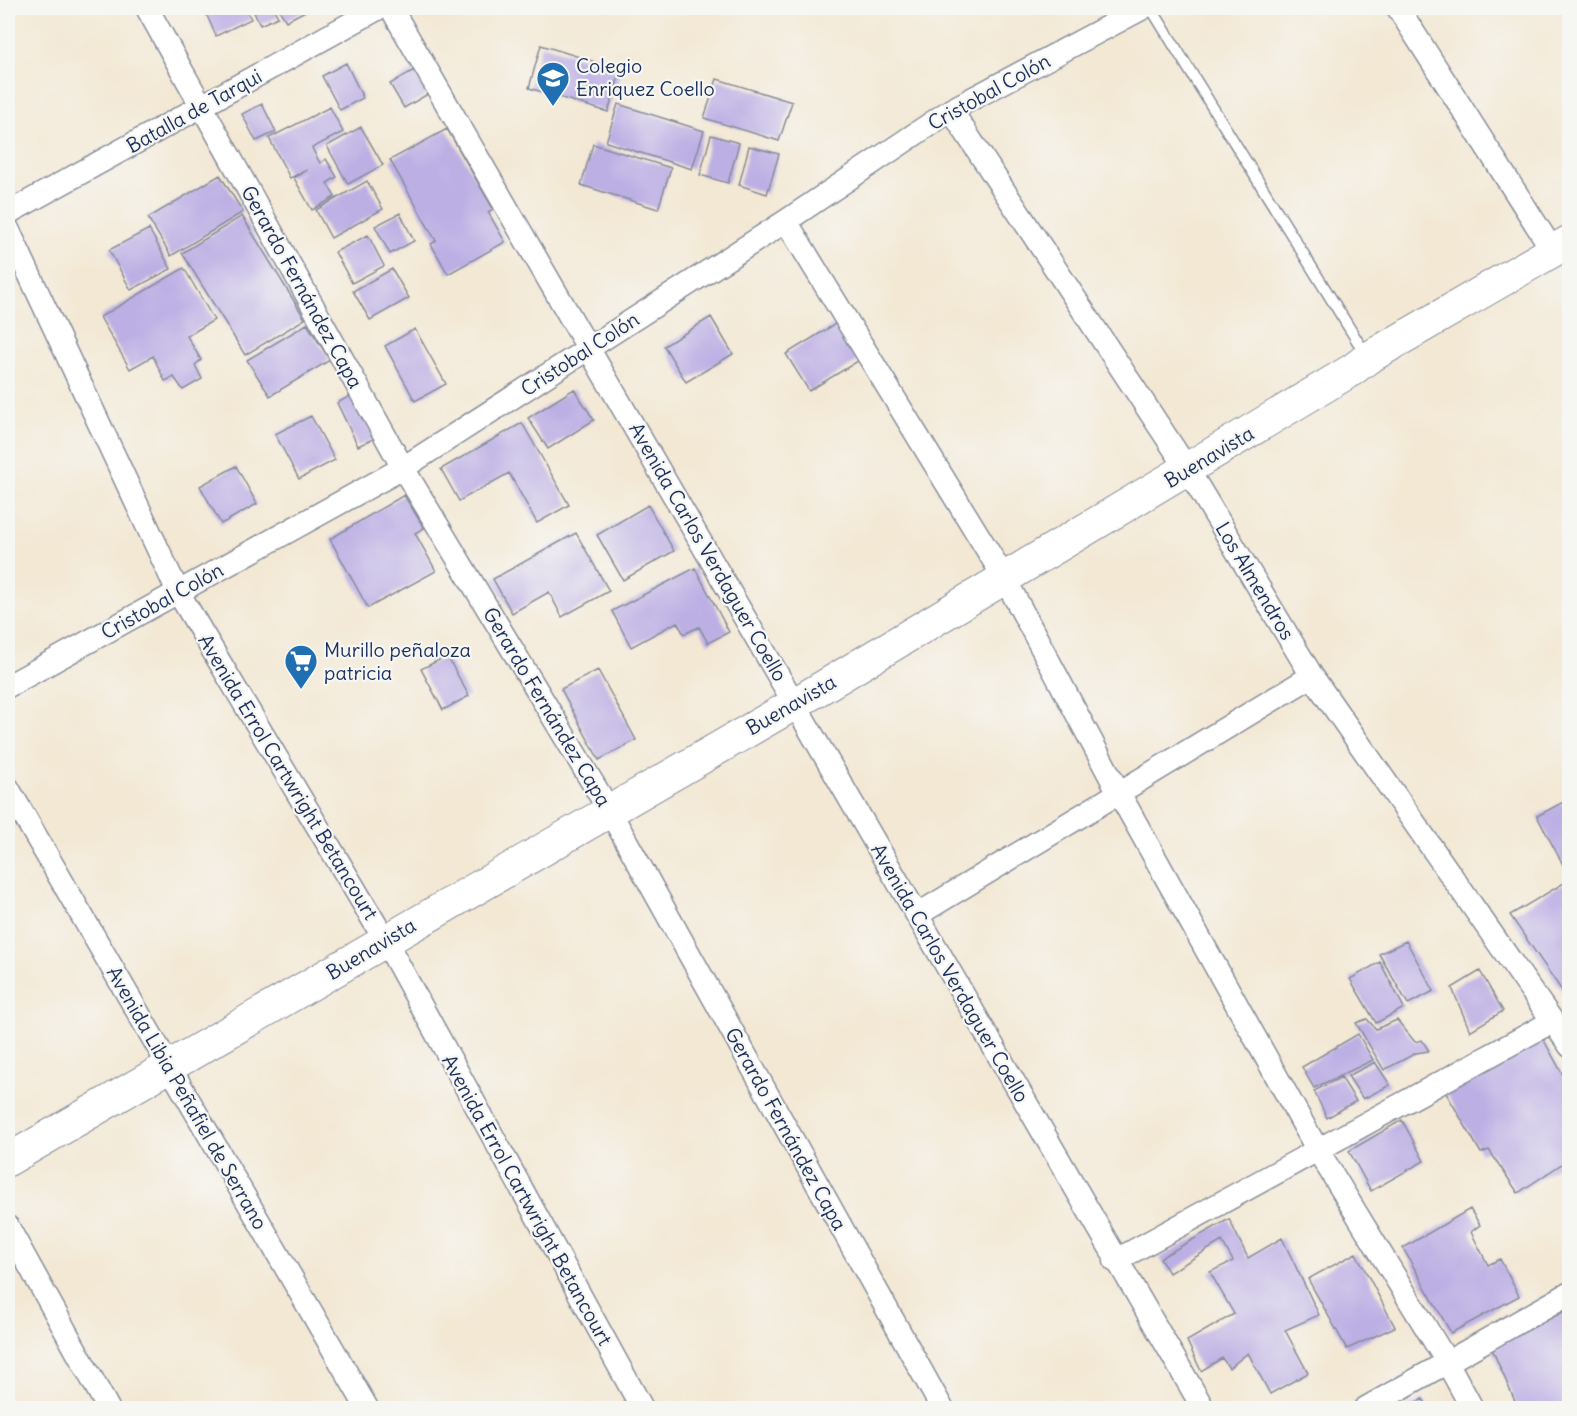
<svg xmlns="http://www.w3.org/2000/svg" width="1577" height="1416" font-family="Delius,sans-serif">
	<rect width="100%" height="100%" fill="#f6f6f2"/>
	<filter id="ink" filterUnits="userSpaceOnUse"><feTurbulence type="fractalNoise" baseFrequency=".0167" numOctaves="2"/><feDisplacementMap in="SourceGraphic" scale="12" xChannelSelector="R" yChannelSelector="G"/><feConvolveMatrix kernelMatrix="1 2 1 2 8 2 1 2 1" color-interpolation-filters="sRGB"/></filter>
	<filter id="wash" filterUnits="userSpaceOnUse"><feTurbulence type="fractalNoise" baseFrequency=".008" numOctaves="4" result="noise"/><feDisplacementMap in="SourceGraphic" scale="24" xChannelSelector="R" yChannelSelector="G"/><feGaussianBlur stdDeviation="1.35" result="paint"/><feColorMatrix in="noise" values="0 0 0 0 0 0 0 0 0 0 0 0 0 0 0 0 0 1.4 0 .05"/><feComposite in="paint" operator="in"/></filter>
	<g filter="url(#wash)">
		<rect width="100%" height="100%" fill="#f3e8d4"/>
		<g id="blocks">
			<path fill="#bcafe4" d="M212 8H245L251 19 216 36 205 11Z
				M252 8H273L278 17 260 25Z
				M278 8H311L286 21Z
				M541 45 621 70 608 112 529 88Z
				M346 63 363 98 340 110 322 76Z
				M414 70 428 94 404 108 390 84Z
				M717 79 792 102 779 141 704 118Z
				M262 104 276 132 256 141 242 114Z
				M618 104 704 131 692 169 606 142Z
				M330 107 343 132 312 148 320 163 326 159 337 177 327 183 335 197 312 210 294 178 307 170 290 178 269 138Z
				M361 127 383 165 348 184 327 146Z
				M447 129 493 209 488 212 505 242 448 274 431 244 436 241 390 160Z
				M711 135 739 143 728 183 700 175Z
				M593 144 671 168 658 209 581 185Z
				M749 146 779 154 767 194 739 185Z
				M220 175 243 212 171 256 148 218Z
				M367 181 383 209 331 238 316 210Z
				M400 213 414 241 390 254 375 226Z
				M242 216 305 319 245 355 182 253Z
				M149 229 171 269 131 290 109 250Z
				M368 235 384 266 352 283 335 252Z
				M184 268 214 320 187 336 201 360 195 365 202 379 183 390 174 377 165 381 153 356 130 369 100 317Z
				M392 269 409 298 370 320 353 291Z
				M711 317 733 354 686 382 664 346Z
				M840 321 863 358 809 391 786 354Z
				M307 324 330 360 270 396 247 360Z
				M415 329 446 384 415 401 385 346Z
				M574 389 594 420 548 449 528 418Z
				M354 394 375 438 358 446 337 403Z
				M311 416 335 460 299 479 275 434Z
				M522 423 569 505 537 523 509 473 459 501 441 469Z
				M236 466 257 504 221 524 200 486Z
				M404 495 424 528 415 533 436 571 368 608 330 539Z
				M648 505 674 551 623 580 597 535Z
				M576 533 609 591 562 617 549 592 512 613 493 579Z
				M695 568 729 632 708 643 699 627 684 634 677 622 631 647 612 611Z
				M447 656 469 696 443 710 421 669Z
				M598 670 636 740 599 760 561 689Z
				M1569 799V876L1537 816Z
				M1569 880V1001L1510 915Z
				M1406 941 1434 991 1408 1004 1379 954Z
				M1380 962 1404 1008 1376 1023 1350 979Z
				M1480 971 1503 1011 1470 1031 1452 988Z
				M1367 1019 1376 1029 1397 1020 1415 1042 1422 1040 1429 1051 1416 1053 1384 1070 1356 1023Z
				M1358 1034 1373 1060 1314 1088 1302 1067Z
				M1541 1035 1569 1086V1159L1518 1193 1489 1150 1481 1153 1442 1086Z
				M1375 1062 1390 1085 1363 1099 1348 1076Z
				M1341 1077 1356 1101 1327 1118 1314 1091Z
				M1402 1120 1424 1161 1371 1191 1349 1151Z
				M1470 1209 1480 1225 1471 1232 1488 1265 1500 1259 1519 1296 1451 1333 1403 1248Z
				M1229 1219 1248 1258 1282 1238 1319 1315 1285 1330 1308 1373 1270 1394 1248 1353 1229 1368 1222 1358 1201 1371 1187 1341 1234 1314 1210 1272 1233 1261 1222 1241 1169 1273 1160 1258Z
				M1356 1253 1395 1327 1347 1349 1308 1279Z
				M1569 1309V1408H1518L1492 1349Z
				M1423 1399 1429 1408H1404Z"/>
		</g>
	</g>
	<g filter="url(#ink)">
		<use href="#blocks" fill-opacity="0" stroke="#878c99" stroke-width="1.5"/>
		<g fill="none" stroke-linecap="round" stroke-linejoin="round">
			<defs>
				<path id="lane" d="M1151 8 1366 355"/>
				<path id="street" d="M147 8 403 468 609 810 942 1408
					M391 8 1203 1408
					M1398 8 1553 251
					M951 110 1188 470 1312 676 1570 1046
					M8 213 379 8
					M786 221 1005 579 1119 793 1317 1149 1447 1362 1472 1408
					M8 229 178 592 385 940 642 1408
					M8 686 403 468 786 221 951 110 1143 8
					M8 788 367 1408
					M917 915 1312 676
					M8 1227 108 1408
					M1115 1261 1553 1021
					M1366 1408 1570 1293"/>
				<path id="secondary" d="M8 1160 796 703 1352 370 1368 358 1570 241"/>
			</defs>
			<use href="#lane" stroke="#878c99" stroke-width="13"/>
			<use href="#street" stroke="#878c99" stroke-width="25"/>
			<use href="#secondary" stroke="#878c99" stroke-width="34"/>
			<use href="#lane" stroke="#fff" stroke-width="10"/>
			<use href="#street" stroke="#fff" stroke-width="22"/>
			<use href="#secondary" stroke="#fff" stroke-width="32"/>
		</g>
	</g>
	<defs>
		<symbol id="school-pin" viewBox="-11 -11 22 30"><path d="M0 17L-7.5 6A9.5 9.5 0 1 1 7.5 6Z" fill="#1f6fb2" stroke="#f6f6f2"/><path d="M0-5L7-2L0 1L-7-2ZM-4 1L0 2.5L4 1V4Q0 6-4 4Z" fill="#fff"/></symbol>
		<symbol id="supermarket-pin" viewBox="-11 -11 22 30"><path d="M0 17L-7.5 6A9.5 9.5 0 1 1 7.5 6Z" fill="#1f6fb2" stroke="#f6f6f2"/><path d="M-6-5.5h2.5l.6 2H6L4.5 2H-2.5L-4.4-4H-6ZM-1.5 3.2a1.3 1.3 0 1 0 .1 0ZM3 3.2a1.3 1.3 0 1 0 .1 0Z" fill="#fff"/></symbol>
	</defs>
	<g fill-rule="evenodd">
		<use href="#school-pin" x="534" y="59" width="38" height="52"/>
		<use href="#supermarket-pin" x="282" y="642" width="38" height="52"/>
	</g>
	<g text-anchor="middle" stroke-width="4.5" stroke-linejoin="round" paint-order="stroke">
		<g font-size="20" fill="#1b2f5e" stroke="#f6f6f2" text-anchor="start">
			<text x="576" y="73">Colegio<tspan x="576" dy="23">Enriquez Coello</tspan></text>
			<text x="324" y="657">Murillo peñaloza<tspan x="324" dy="23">patricia</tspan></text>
		</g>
		<g font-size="20" fill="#1b2f5e" stroke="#f6f6f2">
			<text transform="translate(989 92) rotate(-29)" y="7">Cristobal Colón</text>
			<text transform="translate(194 111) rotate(-29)" y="7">Batalla de Tarqui</text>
			<text transform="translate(302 287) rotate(61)" y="7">Gerardo Fernández Capa</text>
			<text transform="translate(580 354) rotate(-33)" y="7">Cristobal Colón</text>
			<text transform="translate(1209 457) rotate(-31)" y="7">Buenavista</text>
			<text transform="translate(708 552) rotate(60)" y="7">Avenida Carlos Verdaguer Coello</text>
			<text transform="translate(1255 581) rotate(59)" y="7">Los Almendros</text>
			<text transform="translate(162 601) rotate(-29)" y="7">Cristobal Colón</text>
			<text transform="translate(791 705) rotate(-30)" y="7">Buenavista</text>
			<text transform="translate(547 707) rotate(59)" y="7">Gerardo Fernández Capa</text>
			<text transform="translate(288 777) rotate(59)" y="7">Avenida Errol Cartwright Betancourt</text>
			<text transform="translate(371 949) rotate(-31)" y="7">Buenavista</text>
			<text transform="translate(950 973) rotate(60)" y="7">Avenida Carlos Verdaguer Coello</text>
			<text transform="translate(187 1098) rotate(60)" y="7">Avenida Libia Peñafiel de Serrano</text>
			<text transform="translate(786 1129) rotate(61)" y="7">Gerardo Fernández Capa</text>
			<text transform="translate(527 1200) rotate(61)" y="7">Avenida Errol Cartwright Betancourt</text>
		</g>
	</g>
	<rect width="1577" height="1416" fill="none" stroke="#f6f6f2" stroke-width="30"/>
</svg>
